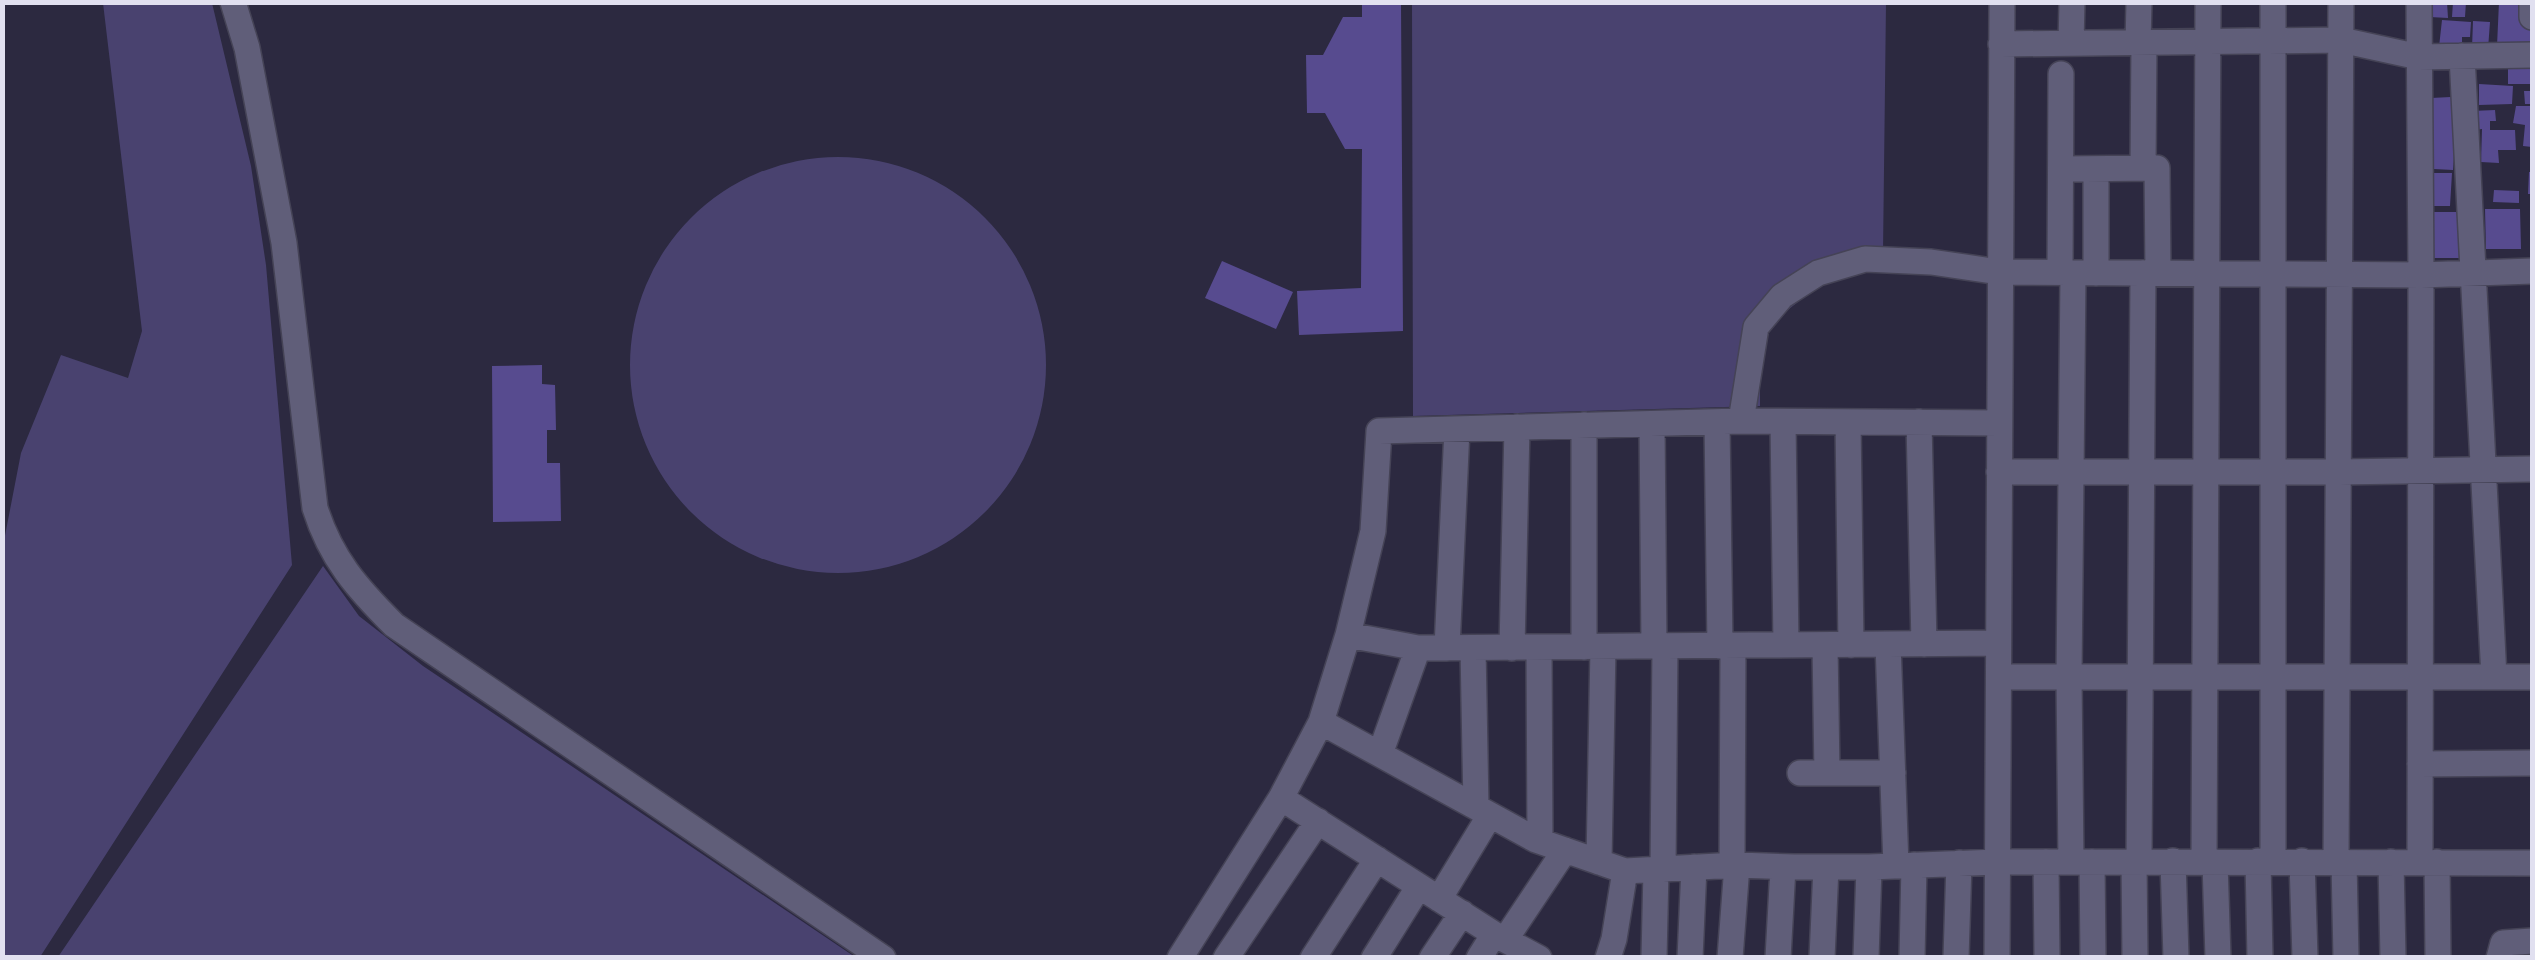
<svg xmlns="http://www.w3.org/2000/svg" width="2535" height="960" font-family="Cabin,sans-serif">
	<rect width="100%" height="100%" fill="#2c2940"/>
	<path fill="#49426f" d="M103 3H212L251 166 266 265 292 565 40 957H3V546L21 453 61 355 128 378 142 331Z
		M1412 3H1886L1883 252 1823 282 1760 332V406L1413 416Z
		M630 365a208 208 0 1 1 416 0a208 208 0 1 1-416 0Z
		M323 566 359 616 423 666 855 957H58Z"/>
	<path fill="#574b8f" d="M1362 2H1401L1403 331 1299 335 1297 291 1361 288 1362 149H1345L1325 113H1307L1306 55H1323L1343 17H1362Z
		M2430 2H2447L2448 18 2430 17Z
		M2453 2H2466L2465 17H2452Z
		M2499 2H2532V46H2497Z
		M2442 20 2471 22 2470 37H2462V49L2439 47Z
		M2473 21 2490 22 2488 49 2472 48Z
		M2508 58H2532V84H2508Z
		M2479 84 2513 86 2512 104 2479 105Z
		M2524 91H2532V104H2525Z
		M2470 96 2472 111 2495 110 2496 121H2490V130H2515L2516 150H2498L2499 163 2481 162 2482 129 2475 130 2476 156 2454 155 2453 170 2434 169 2431 98Z
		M2516 106H2532V147L2523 146 2525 125 2513 123Z
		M2529 172H2532V194H2528Z
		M2433 173H2452L2450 206H2429Z
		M2494 190 2519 191V203L2493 202Z
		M2485 209H2520L2521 249H2486Z
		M2429 212H2466V258H2430Z
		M1222 261 1293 292 1276 329 1205 298Z
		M542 365V384L555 385 556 430H547V463H560L561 521 493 522 492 366Z"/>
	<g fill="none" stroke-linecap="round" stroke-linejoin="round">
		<defs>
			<path id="minor" d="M233 2 247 48 284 243 315 508C331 559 357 588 394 625L883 958
				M2419 2 2421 275 2420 862
				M2532 2V17
				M2071 43 2072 2
				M2138 43 2139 2
				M2001 44 2341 40 2419 57 2532 55
				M2462 56 2494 677
				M2143 168 2144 43
				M2061 169 2157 168 2158 273
				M2096 169V273
				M2060 272 2061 74
				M1741 421 1756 327 1782 296 1818 273 1865 259 1931 262 1999 272 2421 275 2532 271
				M1717 422 1720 646
				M1783 422 1786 645
				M1848 422 1851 645
				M1919 422 1924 644
				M1652 424 1654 646
				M1999 472H2339L2532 469
				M1348 635 1418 648 1997 643
				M1888 644 1896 866
				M1825 645 1827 773
				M1539 647 1540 841
				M1584 647V425
				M1447 648 1457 429
				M1473 648 1476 807
				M1512 648 1517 427
				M2000 677H2532
				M1321 722 1536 840 1625 871 1737 865 1794 867H1869L1997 862 2532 863
				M1380 754 1418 648
				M2420 764 2532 763
				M1800 773H1893
				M1281 798 1494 934 1539 958
				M2134 861 2135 958
				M2139 861 2143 273
				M2173 861 2176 958
				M2258 861 2260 958
				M2273 861V2
				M2302 861 2305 958
				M1599 862 1603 647
				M2046 862 2047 958
				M2071 862 2069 678 2073 273
				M2092 862 2093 958
				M2204 862 2208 2
				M2215 862 2218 958
				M2336 862 2341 2
				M2344 862 2346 958
				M2391 862 2393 958
				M2437 862 2438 958
				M1732 865 1733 646
				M1663 870 1665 646
				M1439 899 1490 815
				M1505 940 1565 850
				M1180 958 1281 798 1321 722 1348 635 1373 531 1379 431 1741 421 1999 423
				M1226 958 1318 821
				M1313 958 1377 859
				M1374 958 1419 886
				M1432 958 1462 913
				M1479 958 1494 934
				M1608 958 1614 939 1625 871
				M1654 958 1656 870
				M1690 958 1694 867
				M1730 958 1737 865
				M1778 958 1783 867
				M1822 958 1826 867
				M1866 958 1869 867
				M1912 958 1914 865
				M1956 958 1959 863
				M1997 958 2002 2
				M2499 958 2503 943 2532 941"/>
		</defs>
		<use href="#minor" stroke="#454356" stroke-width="28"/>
		<use href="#minor" stroke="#605e79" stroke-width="25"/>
	</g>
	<rect width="2535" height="960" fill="none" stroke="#e1e0f0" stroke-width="10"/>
</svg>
